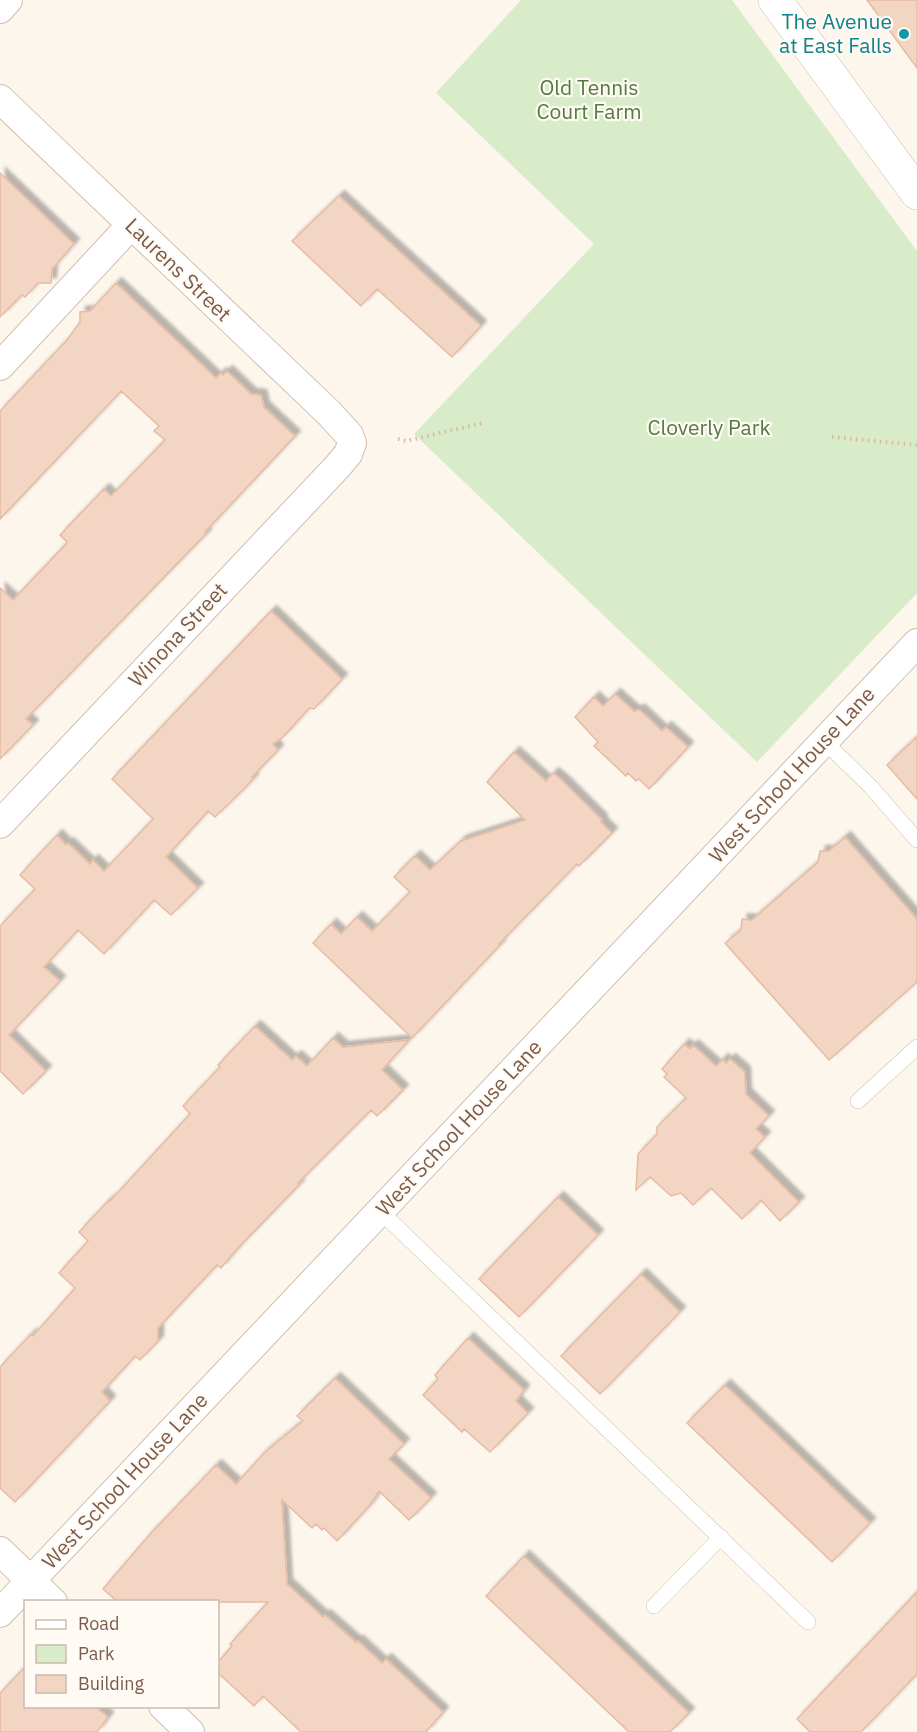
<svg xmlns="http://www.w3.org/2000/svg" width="917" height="1732" font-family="'IBM Plex Sans',sans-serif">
	<defs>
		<filter id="shadow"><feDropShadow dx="5.5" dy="-5.5" stdDeviation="1.5" flood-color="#0004"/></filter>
	</defs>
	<rect width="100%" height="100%" fill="#fdf6ec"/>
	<path fill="#d8ecc9" d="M521 0H732L917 251V593L757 762 414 434 594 244 436 93Z"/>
	<path fill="#f3d5c3" stroke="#e6bba3" stroke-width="1.5" filter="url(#shadow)" d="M867 0H917V68Z
		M0 173 74 244 52 269 51 283H38L25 297 22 295 0 317Z
		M339 196 481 326 452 357 377 289 361 306 292 241Z
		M116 283 216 378 221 373 223 375 227 371 251 394 261 395 264 407 295 436 205 532 206 534 26 719 33 725 0 759V588L13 600 66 544 67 542 60 535 104 489 111 496 165 440 154 431 159 426 121 391 0 519V411L67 340 80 322V312L90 311Z
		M271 611 342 679 314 709 309 708 283 737 273 744 278 750 252 777 253 779 245 788 215 817 208 811 166 857 198 888 171 915 154 900 104 954 78 930 44 967 60 981 9 1035 46 1071 23 1094 0 1071V926L35 889 20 875 57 835 66 845 68 843 90 864 93 860 104 871 153 819 112 779Z
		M615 694 634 711 640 710 662 731 666 727 688 747 649 789 639 779 636 781 628 773 626 776 594 746 598 742 575 717 594 697 603 706Z
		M917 737V799L887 765Z
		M514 752 546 781 553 773 563 781 602 820 601 822 612 833 579 866 577 864 499 944 500 945 412 1038 313 943 331 924 341 934 357 917 372 931 410 892 394 877 415 856 430 870 461 841 525 820 487 782Z
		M845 837 917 919V982L829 1060 725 943 741 930 742 919 752 920 818 862 820 851H829Z
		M255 1026 292 1060 296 1056 307 1066 333 1038 343 1047 409 1040 382 1070 403 1090 377 1116 371 1110 298 1183 299 1185 237 1249 221 1268 217 1265 184 1300 158 1328V1341L140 1360 135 1356 102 1392 110 1401 15 1502 0 1488V1367L31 1334 33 1336 75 1288 59 1273 88 1241 79 1232 110 1199 111 1200 190 1114 183 1106 220 1067 218 1065Z
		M684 1044 690 1049 693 1045 716 1066 723 1059 726 1063 730 1059 745 1072 746 1094 769 1116 756 1129 765 1137 750 1153 799 1202 780 1221 761 1200 742 1219 711 1188 693 1205 681 1193 671 1196 650 1177 636 1190 638 1154 657 1134V1127L686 1098 664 1077 667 1074 662 1069Z
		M558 1197 598 1235 519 1317 479 1279Z
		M641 1274 680 1312 600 1394 561 1356Z
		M468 1338 524 1390 516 1401 528 1413 490 1452 464 1429 462 1432 423 1395 438 1379 435 1375Z
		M335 1378 404 1444 389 1459 431 1498 409 1520 379 1491 370 1505 337 1541 324 1528 322 1530 316 1524 312 1528 282 1500 287 1584 323 1617 325 1615 356 1642 358 1641 382 1663 386 1659 443 1712 426 1732H301L263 1696 254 1706 218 1673V1662L232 1646 230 1644 268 1602H118L103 1589 151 1533 216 1465 236 1484 264 1453 303 1421 297 1416Z
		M725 1385 870 1523 832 1562 687 1423Z
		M524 1556 689 1713 670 1732H629L486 1596Z
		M917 1592V1674L861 1732H810L797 1719Z
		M26 1666V1707H96L108 1717 97 1732H0V1693Z"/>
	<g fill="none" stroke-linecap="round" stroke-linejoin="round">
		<defs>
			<path id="service" d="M824 741 871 787 917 840
				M858 1101 917 1047
				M380 1211 808 1622
				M654 1606 721 1537"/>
			<path id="minor" d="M0 9 8 0
				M0 99 329 413 349 435 352 443 348 454 337 467 0 824
				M0 366 131 225
				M0 1551 53 1602
				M0 1613 917 643
				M163 1706 190 1732"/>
			<path id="tertiary" d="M775 0 917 193"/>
		</defs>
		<use href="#service" stroke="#d1beb0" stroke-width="16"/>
		<use href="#minor" stroke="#d1beb0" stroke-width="30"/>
		<use href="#tertiary" stroke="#d1beb0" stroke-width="34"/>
		<path stroke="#d9b8a5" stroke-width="4" stroke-dasharray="1.5 4.5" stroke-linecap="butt" d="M832 437 917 445
			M398 439 406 441 483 423"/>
		<use href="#service" stroke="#fff" stroke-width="15"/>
		<use href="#minor" stroke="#fff" stroke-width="28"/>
		<use href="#tertiary" stroke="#fff" stroke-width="33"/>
	</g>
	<circle fill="#0f9aa8" stroke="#fffaf3" stroke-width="2" cx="904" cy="34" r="6"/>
	<g text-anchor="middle" stroke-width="4.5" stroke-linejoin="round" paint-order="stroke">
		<g font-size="21" fill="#0d838f" stroke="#fffaf3" text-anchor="end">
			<text x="892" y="29">The Avenue<tspan x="892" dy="24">at East Falls</tspan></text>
		</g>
		<g font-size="21" fill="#537a41" stroke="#fffaf3">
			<text x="589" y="95">Old Tennis<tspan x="589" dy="24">Court Farm</tspan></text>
			<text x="709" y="435">Cloverly Park</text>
		</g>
		<g font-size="21" fill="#7a5c4d" stroke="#fffaf3">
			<text transform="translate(178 270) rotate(44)" y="7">Laurens Street</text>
			<text transform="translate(178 635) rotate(-47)" y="7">Winona Street</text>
			<text transform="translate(792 775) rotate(-47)" y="7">West School House Lane</text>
			<text transform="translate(459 1128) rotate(-47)" y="7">West School House Lane</text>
			<text transform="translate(125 1481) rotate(-47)" y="7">West School House Lane</text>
		</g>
	</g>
	<rect x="24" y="1600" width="195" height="108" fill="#fffaf3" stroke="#cabbb1" stroke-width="1.5"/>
	<rect x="36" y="1620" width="30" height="9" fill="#ffffff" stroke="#cabbb1" stroke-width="1.5"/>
	<text x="78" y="1630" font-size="18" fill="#7a5c4d">Road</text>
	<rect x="36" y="1645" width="30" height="18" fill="#d8ecc9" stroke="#cabbb1" stroke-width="1.5"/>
	<text x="78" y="1660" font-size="18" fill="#7a5c4d">Park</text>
	<rect x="36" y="1675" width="30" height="18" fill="#f3d5c3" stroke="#cabbb1" stroke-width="1.5"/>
	<text x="78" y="1690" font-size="18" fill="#7a5c4d">Building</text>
</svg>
